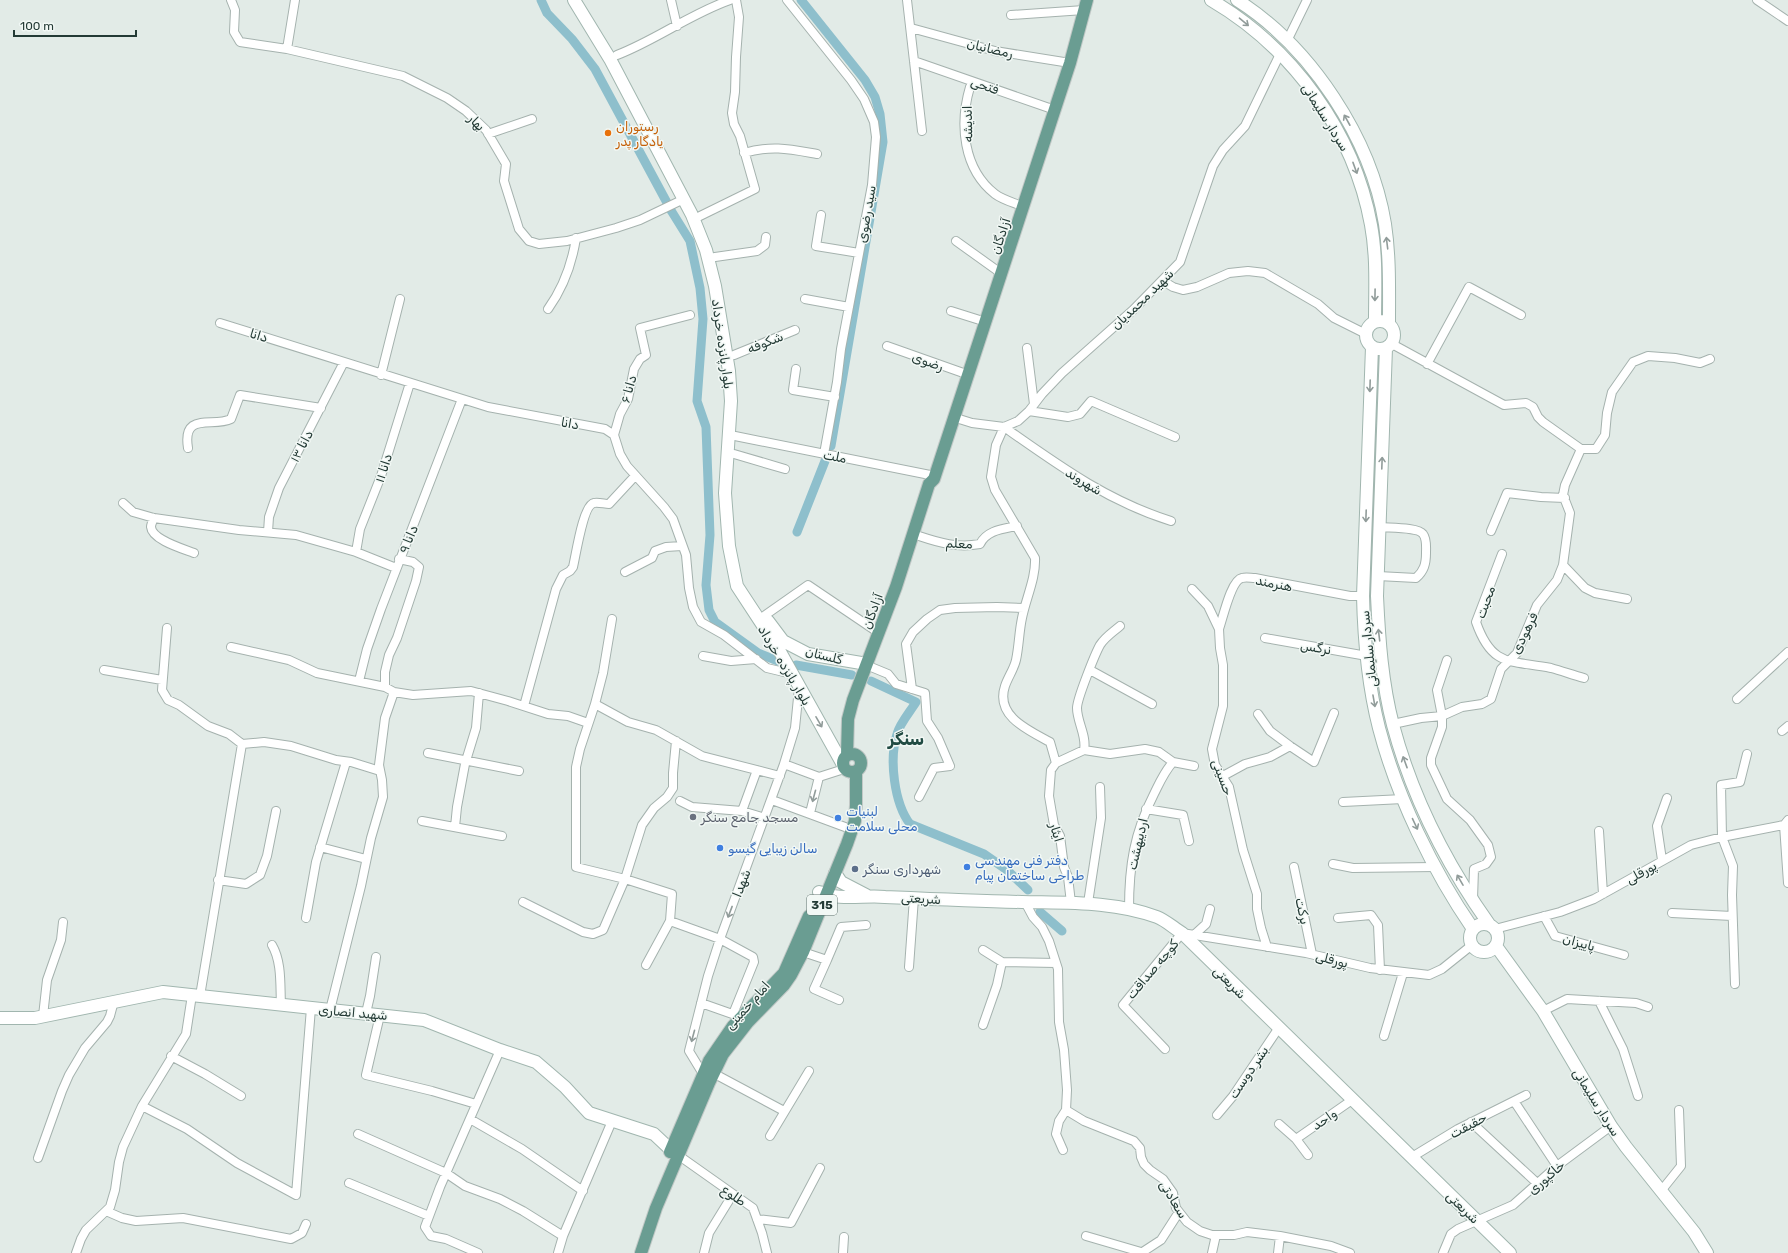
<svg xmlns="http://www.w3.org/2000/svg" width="1788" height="1253" font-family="Rubik,Vazirmatn,sans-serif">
	<rect width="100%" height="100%" fill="#e2ebe7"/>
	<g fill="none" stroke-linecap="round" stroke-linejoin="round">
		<path stroke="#8ebfcc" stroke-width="9" d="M541 0 547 13 572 39 595 69 672 212 690 241 700 288 703 319 697 401 706 427 710 535 706 585 709 610 715 622 758 653 778 661
			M801 0 865 80 875 97 880 114 883 142 831 446
			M797 532 825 461
			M796 665 852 675
			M871 681 916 702C910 712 900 723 897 734 889 759 894 803 910 824L984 854 1007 870 1028 890
			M1040 912 1062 931"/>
		<defs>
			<path id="street" d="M231 0 235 10 234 32 240 42 287 49 403 76 447 98 466 111 486 130 506 164 504 181 519 229 529 241 539 244 567 241 616 228 640 220 684 199
				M671 0 677 26
				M787 0 851 80 864 99 874 122 876 137 872 185 841 349 837 382 824 454
				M907 0 922 131
				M1757 0 1788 21
				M1011 15 1084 10
				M911 28 995 51 1070 63
				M1287 41 1307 0
				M287 49 295 0
				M617 55C656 40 690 14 730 0
				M914 61 1055 110
				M970 87C959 124 963 169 995 194 1003 200 1015 203 1024 207
				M488 134 532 119
				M744 153C772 145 789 149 817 154
				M821 215 816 246 859 253
				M700 216 755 189 740 136 734 124 732 113 735 92 736 57 739 17 736 0
				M956 241 1002 274
				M715 257 757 251 765 245 766 237
				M1163 281 1173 287 1183 290 1197 287 1229 273 1248 271 1265 273 1318 304 1334 318 1366 334
				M805 299 849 307
				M548 309C563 288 572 264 576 238
				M951 311 986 322
				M220 323 488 407 605 429 614 435 620 454 627 466 664 507 673 519 686 555 689 588 693 607 701 622 724 635 767 668 792 674
				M1392 344 1504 405 1526 403 1533 407 1538 417 1543 422 1581 449H1596L1605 435 1607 413 1612 392 1633 362 1648 356 1675 358 1700 363 1710 359
				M887 346 969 375
				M1027 348 1034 404
				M734 355 795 330
				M1427 364 1469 287 1521 315
				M796 369 793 390 835 397
				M381 375 400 299
				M1029 411 1068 417 1080 414 1091 401 1175 437
				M956 418 972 423 1004 427 1018 421 1029 411 1042 394 1062 373 1133 310 1180 262 1213 166 1223 150 1245 126 1280 54
				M614 435 620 414 628 399 634 369 640 359 646 355 640 328 690 315
				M735 436 935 476
				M188 448C182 411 213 428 231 419L240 395 321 408
				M734 454 785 469
				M123 503 133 512 154 518 239 530 296 535 356 552 396 568
				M154 518C153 520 151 524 151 527 152 540 184 549 194 553
				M1491 531 1507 493 1541 497 1565 498
				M268 532 269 517 279 488 344 362
				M919 536C940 543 957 548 980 544 987 530 1003 529 1017 526
				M356 552 360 529 381 476 410 383
				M1502 554 1476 622C1492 668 1511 660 1551 668 1562 671 1573 675 1584 678
				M1563 565 1585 588 1595 593 1627 599
				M625 572 652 558 655 551 666 547 682 546
				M1378 576 1416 578C1424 571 1426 564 1426 553 1426 547 1427 539 1423 534 1418 527 1389 528 1380 527
				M1192 589 1208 606 1219 629 1220 648 1223 665V706L1212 749 1215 765 1229 787 1243 850 1257 894V909L1261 928 1267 947
				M764 616 808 585 879 633
				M612 619 603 673 595 704 580 749 576 767V867L625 879 672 894 670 921 646 965
				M167 628 162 690 168 700 179 705 208 726 229 734 242 744 264 742 291 746 336 760 351 762 380 771
				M1219 629C1223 618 1231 580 1242 578 1246 577 1251 578 1255 578L1350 596H1363
				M1265 638 1367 656
				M231 647 289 660 317 673 385 687 394 692 413 695 471 691 508 701 548 714 568 716 588 723
				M703 656 731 661 756 659
				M871 667 888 674 896 684 925 693 927 721 938 738 950 766 934 768 919 797
				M104 670 162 680
				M1090 670 1152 704
				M359 681 367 649 381 609 462 399
				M385 687V672L389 655 397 638 416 581 419 567 413 562 399 559
				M912 689 906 644 913 632 927 619 940 610 955 608 997 607 1024 608
				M1737 699 1788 652
				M595 704 628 722 656 730 702 756 780 776
				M524 706 556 589 563 575 570 571 573 567C576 555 583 505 594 503 598 502 605 504 609 504L635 476
				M1258 714 1270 731 1290 746
				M1393 724 1421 718 1442 716 1437 690 1447 660
				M1782 731 1788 726
				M1084 750 1110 754 1145 749 1159 752 1173 762 1194 766
				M428 753 519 771
				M1056 763 1050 742C1028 730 995 716 1005 686 1008 677 1014 669 1016 660 1019 646 1019 632 1022 618 1026 598 1036 578 1035 558L995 490 991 477 996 445 1004 427C1058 465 1107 501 1171 521
				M1056 763 1084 750C1087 736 1077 722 1077 708 1077 699 1095 654 1100 645 1105 637 1113 632 1120 626
				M1056 763 1051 770 1049 796 1054 825 1060 836 1064 867 1068 877 1071 903
				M784 764 819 777
				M1223 776 1245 764 1270 757 1290 746 1314 762 1334 713
				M772 800 845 827
				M680 801 692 807 742 811 765 818
				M1343 802 1403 799
				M1146 809 1183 815 1189 841
				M742 811 757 770
				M810 813 819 777 844 769
				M422 821 502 836
				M455 827 457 807 465 764 476 728 479 693
				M1788 827 1784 825 1788 883
				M1599 831 1603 894
				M320 847 366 859
				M1662 860 1657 826 1667 798
				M1333 864 1353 868 1436 867
				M1294 867 1312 954
				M218 880 246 884 260 875 267 856 276 811
				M1473 899 1474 869 1486 864 1491 857 1488 845 1470 820 1447 799 1431 765V758L1442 727V716L1462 707 1482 704 1491 699 1501 669 1517 653 1537 605 1557 580 1563 565 1570 513 1563 495 1565 485 1581 449
				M523 902 583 932 593 934 603 930 625 879 642 825 654 808 667 797 673 788V773L676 741
				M1025 902 1033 917 1042 927 1049 941 1058 969 1059 1022 1064 1050 1067 1090 1066 1110 1059 1121 1056 1134 1063 1150
				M1088 903 1101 818 1100 787
				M1129 909C1129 866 1134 833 1154 794 1160 782 1164 772 1173 762
				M1672 913 1732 916
				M1544 916 1555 936 1624 955
				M306 918 316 862 346 762
				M1338 918 1371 915 1378 925 1380 970
				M670 921 720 939 753 957 754 962 733 1014
				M1495 929 1560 912 1594 899 1691 845 1722 837 1784 825 1788 820
				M1194 935 1206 924 1210 909
				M272 945C282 962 280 985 281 1005
				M983 950 1002 962 1056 963
				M803 952 827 960 841 927 866 925
				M827 960 814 989 839 1000
				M909 967 914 898
				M1735 984 1732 895 1733 866 1722 837 1721 785 1740 782 1747 754
				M200 996 242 744
				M1599 1001 1623 1049 1638 1096
				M701 1003 738 1016
				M330 1010 361 886 371 838 383 797 382 780 379 765 385 718 394 692
				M1543 1011 1567 999 1636 1003 1648 1007
				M366 1013 370 996 376 957
				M380 1015 366 1075 432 1091 476 1104
				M43 1016 47 980 61 940 63 922
				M983 1025 997 985 1002 962
				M1384 1036 1403 973
				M1165 1049 1123 1005 1182 933 1306 953 1370 968 1429 975 1442 969 1472 945
				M171 1056 205 1074 241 1096
				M713 1073 784 1111
				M703 1074 689 1051 708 976 720 939 784 764 795 728 799 688
				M1514 1101 1557 1166
				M142 1106 187 1129 237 1163 296 1195 311 1008
				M1066 1110 1084 1121 1134 1141 1140 1148 1141 1157 1144 1164 1150 1170 1163 1179 1173 1193 1176 1208 1187 1222 1200 1231 1212 1235H1234L1247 1232 1280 1236 1331 1246 1350 1253
				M1217 1115 1233 1096 1278 1029
				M470 1119 522 1149 583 1191
				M1471 1122 1538 1184
				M1279 1124 1296 1139 1308 1155
				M358 1134 446 1173 465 1186 500 1199 523 1211 563 1236
				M770 1136 809 1071
				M1296 1139 1352 1100
				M678 1155 753 1208 762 1233 767 1253
				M1412 1157 1458 1129 1526 1095
				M38 1158 62 1091 69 1075 85 1048 107 1022 110 1016 114 1001
				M349 1183 429 1216
				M1661 1191 1681 1166 1679 1110
				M106 1211 122 1218 136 1221 183 1218 291 1239 302 1233 306 1224
				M757 1219 791 1223 820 1168
				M1086 1236 1141 1252
				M76 1253 81 1239 86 1230 110 1207 115 1190 119 1162 123 1147 142 1106 186 1034 192 995
				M478 1253 446 1239 431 1236 425 1227 440 1187 500 1050
				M558 1253 563 1236 612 1121
				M704 1253 709 1233 733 1194
				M843 1253 844 1237
				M1141 1253 1161 1240 1179 1212
				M1212 1253 1216 1235
				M1278 1253 1280 1236
				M1443 1253 1451 1234 1458 1229 1513 1205 1557 1166 1611 1126"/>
			<path id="secondary" d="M574 0 610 59 692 215 706 250 715 286 729 371 731 401 725 493 729 546 737 586 779 650 842 763
				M1211 0C1293 48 1354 132 1371 225 1377 257 1375 289 1375 322
				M1237 0C1311 47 1371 138 1385 224 1390 257 1389 290 1389 324
				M1366 335a14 14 0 1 1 28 0a14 14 0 1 1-28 0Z
				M1372 347 1363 596C1364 640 1368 685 1379 728 1397 797 1433 871 1473 929
				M1386 348 1377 596C1379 639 1382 683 1393 725 1412 796 1447 865 1489 924
				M768 621 783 641 808 654 867 664
				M835 873 841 882 866 895
				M819 892C839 901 864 895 885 897 931 899 976 901 1022 902 1067 903 1114 901 1157 917 1165 920 1174 928 1182 933L1510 1253
				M1470 938a14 14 0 1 1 28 0a14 14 0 1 1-28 0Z
				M1496 946 1543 1011 1611 1126 1626 1147 1694 1232 1707 1253
				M0 1018H35L163 992 424 1020 500 1050 536 1062 565 1087 589 1113 654 1134 671 1150"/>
			<path id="primary" d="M843 763a9 9 0 1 1 18 0a9 9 0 1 1-18 0Z
				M847 755 848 719 853 700 896 587 929 484 934 479 1070 63 1087 0
				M670 1152 709 1061 733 1026 784 973 809 916
				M641 1253 656 1208 709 1083 723 1054 748 1022 784 985 791 975 803 952 847 844 855 821 856 805V772"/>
		</defs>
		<use href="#street" stroke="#a5b2ae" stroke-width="10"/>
		<use href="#secondary" stroke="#a1b6af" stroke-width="14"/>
		<use href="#primary" stroke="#c1c8c6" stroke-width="14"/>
		<use href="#street" stroke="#fff" stroke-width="8"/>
		<use href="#secondary" stroke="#fff" stroke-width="12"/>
		<use href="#primary" stroke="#6a9d92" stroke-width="12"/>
	</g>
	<defs><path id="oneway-shaft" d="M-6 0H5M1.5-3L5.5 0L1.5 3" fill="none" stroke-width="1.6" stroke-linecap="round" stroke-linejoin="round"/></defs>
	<g stroke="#919c9a">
		<use href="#oneway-shaft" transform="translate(1244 22) rotate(40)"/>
		<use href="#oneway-shaft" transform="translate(1347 120) rotate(-119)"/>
		<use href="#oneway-shaft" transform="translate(1355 168) rotate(70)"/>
		<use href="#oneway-shaft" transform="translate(1387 243) rotate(-97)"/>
		<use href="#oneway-shaft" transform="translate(1375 295) rotate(91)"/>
		<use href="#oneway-shaft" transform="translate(1370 386) rotate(92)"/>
		<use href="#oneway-shaft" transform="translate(1382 463) rotate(-88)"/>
		<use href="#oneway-shaft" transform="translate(1366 516) rotate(92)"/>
		<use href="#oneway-shaft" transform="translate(1379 635) rotate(-97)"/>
		<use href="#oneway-shaft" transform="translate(1374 701) rotate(80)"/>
		<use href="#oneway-shaft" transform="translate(819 722) rotate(60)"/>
		<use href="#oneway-shaft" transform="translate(1405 762) rotate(-110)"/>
		<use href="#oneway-shaft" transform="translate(814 796) rotate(105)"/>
		<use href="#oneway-shaft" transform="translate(1415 824) rotate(65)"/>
		<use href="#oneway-shaft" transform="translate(1460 880) rotate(-120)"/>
		<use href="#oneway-shaft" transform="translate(730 912) rotate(111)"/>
		<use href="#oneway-shaft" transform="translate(693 1036) rotate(105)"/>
	</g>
	<circle fill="#e8710a" stroke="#f2f8f5" stroke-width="1.5" cx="608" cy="133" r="4"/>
	<circle fill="#6b7280" stroke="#f2f8f5" stroke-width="1.5" cx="693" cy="817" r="4"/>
	<g fill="#3f7fe0" stroke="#f2f8f5" stroke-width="1.5">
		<circle cx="838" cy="818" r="4"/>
		<circle cx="720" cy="848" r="4"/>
		<circle cx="967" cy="867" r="4"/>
	</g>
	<circle fill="#5c6f8a" stroke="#f2f8f5" stroke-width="1.5" cx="855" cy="869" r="4"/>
	<g text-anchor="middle" stroke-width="3" stroke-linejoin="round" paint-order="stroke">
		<rect fill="#f2f8f5" stroke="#61736f" stroke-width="1" x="807" y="895" width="30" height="20" rx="3"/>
		<g font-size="12" font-weight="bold" fill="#233a35">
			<text x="822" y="909">315</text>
		</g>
		<g font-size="13" fill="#233a35" stroke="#f2f8f5">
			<text transform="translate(990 48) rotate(13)" y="5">رمضانیان</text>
			<text transform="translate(985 85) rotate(19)" y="5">فتحی</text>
			<text transform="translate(1326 117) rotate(58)" y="5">سردار سلیمانی</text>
			<text transform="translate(477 122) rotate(45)" y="5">بهار</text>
			<text transform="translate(967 124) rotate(-91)" y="5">اندیشه</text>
			<text transform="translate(866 214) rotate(-80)" y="5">سید رضوی</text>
			<text transform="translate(1000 236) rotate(-72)" y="5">آزادگان</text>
			<text transform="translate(1142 299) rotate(-44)" y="5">شهید محمدیان</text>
			<text transform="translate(259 335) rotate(17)" y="5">دانا</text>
			<text transform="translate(765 342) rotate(-22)" y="5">شکوفه</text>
			<text transform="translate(723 344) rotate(82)" y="5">بلوار پانزده خرداد</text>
			<text transform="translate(928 361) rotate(20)" y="5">رضوی</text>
			<text transform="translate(628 389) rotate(-74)" y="5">دانا ۶</text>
			<text transform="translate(570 423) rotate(10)" y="5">دانا</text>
			<text transform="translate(301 446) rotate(-62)" y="5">دانا ۱۳</text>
			<text transform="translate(835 456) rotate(11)" y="5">ملت</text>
			<text transform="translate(383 468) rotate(-72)" y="5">دانا ۱۱</text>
			<text transform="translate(1084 481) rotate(31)" y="5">شهروند</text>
			<text transform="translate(408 539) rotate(-67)" y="5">دانا ۹</text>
			<text transform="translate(959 543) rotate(2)" y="5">معلم</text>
			<text transform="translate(1274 583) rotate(11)" y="5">هنرمند</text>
			<text transform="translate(1485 602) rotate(-70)" y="5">محبت</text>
			<text transform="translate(872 611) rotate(-70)" y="5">آزادگان</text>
			<text transform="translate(1524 633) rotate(-64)" y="5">فرهودی</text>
			<text transform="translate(1316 647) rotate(10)" y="5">نرگس</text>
			<text transform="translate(1368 649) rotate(-96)" y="5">سردار سلیمانی</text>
			<text transform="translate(824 655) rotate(14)" y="5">گلستان</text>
			<text transform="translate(785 665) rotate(59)" y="5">بلوار پانزده خرداد</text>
			<text transform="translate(1223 777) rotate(69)" y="5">حسینی</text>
			<text transform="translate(1057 832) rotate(73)" y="5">ایثار</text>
			<text transform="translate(1137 844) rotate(-77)" y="5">اردیبهشت</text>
			<text transform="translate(1641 872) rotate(-29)" y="5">پورقلی</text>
			<text transform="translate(741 883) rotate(-69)" y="5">شهدا</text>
			<text transform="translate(921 898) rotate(3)" y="5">شریعتی</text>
			<text transform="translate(1303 911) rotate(78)" y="5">برکت</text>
			<text transform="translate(1579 942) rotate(15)" y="5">پاییزان</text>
			<text transform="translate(1332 959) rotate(14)" y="5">پورقلی</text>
			<text transform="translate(1152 969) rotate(-50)" y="5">کوچه صداقت</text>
			<text transform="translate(1230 982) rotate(45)" y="5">شریعتی</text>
			<text transform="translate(747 1005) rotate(-48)" y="5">امام خمینی</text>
			<text transform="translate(353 1012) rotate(5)" y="5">شهید انصاری</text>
			<text transform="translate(1248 1072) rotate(-56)" y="5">بشر دوست</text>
			<text transform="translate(1597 1102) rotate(58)" y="5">سردار سلیمانی</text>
			<text transform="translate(1324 1119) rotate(-35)" y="5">واحد</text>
			<text transform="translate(1468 1125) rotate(-28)" y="5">حقیقت</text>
			<text transform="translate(1546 1177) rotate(-41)" y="5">خاکپوری</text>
			<text transform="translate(734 1195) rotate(35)" y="5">طلوع</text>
			<text transform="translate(1174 1199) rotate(59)" y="5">سعادتی</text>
			<text transform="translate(1463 1207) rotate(44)" y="5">شریعتی</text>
		</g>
		<g font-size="13" fill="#c56008" stroke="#f2f8f5" text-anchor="start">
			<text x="616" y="131">رستوران<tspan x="616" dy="15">یادگار پدر</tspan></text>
		</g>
		<g font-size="13" fill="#366cbe" stroke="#f2f8f5" text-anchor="start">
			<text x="846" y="816">لبنیات<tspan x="846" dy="15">محلی سلامت</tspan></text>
			<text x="728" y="853">سالن زیبایی گیسو</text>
			<text x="975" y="865">دفتر فنی مهندسی<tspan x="975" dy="15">طراحی ساختمان پیام</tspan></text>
		</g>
		<g font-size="13" fill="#5b616d" stroke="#f2f8f5" text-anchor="start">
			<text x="701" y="822">مسجد جامع سنگر</text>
		</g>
		<g font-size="13" fill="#4e5e75" stroke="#f2f8f5" text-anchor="start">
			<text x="863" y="874">شهرداری سنگر</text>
		</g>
		<g font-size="17" font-weight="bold" fill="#214b43" stroke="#f2f8f5">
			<text x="906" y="745">سنگر</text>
		</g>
	</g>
	<path d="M14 30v6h122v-6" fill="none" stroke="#233a35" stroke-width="2"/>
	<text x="20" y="30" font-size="12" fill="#233a35" stroke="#f2f8f5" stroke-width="3" paint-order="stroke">100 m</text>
</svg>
